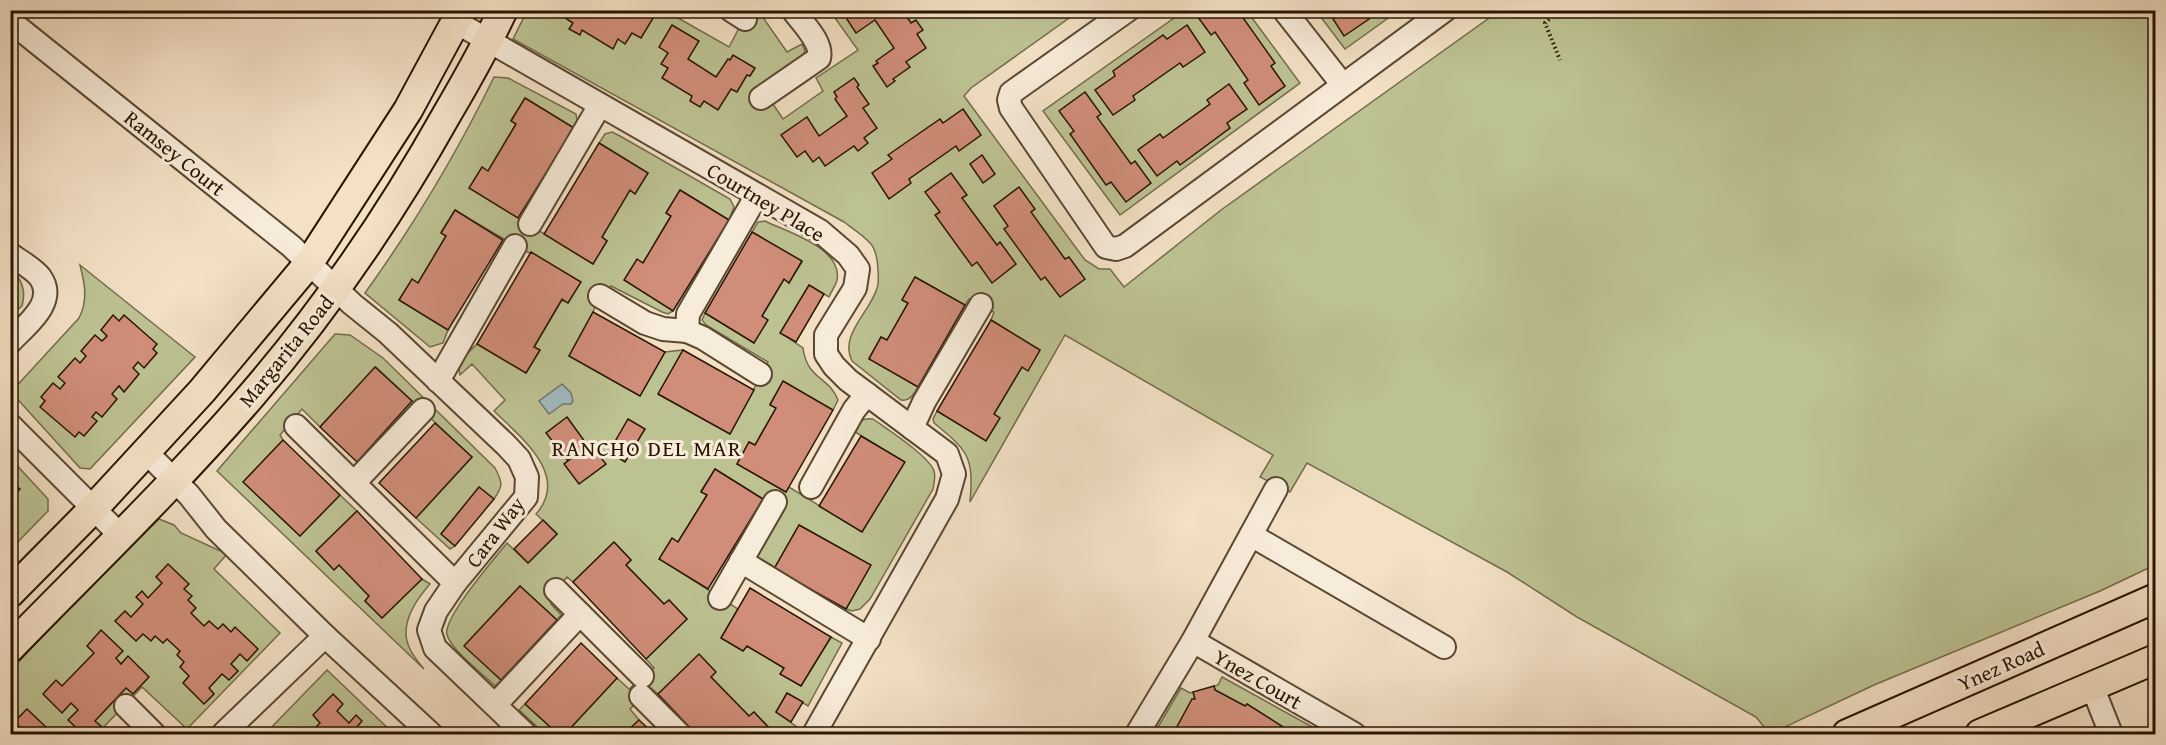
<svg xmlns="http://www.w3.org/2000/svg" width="2166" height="745" font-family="'Gentium Book Plus',serif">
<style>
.green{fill:#bdc293;stroke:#726c4a;stroke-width:1.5}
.water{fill:#a1bac0;stroke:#717873;stroke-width:1.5}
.building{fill:#d08d79;stroke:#281500;stroke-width:1.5}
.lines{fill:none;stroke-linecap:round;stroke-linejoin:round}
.minor-casing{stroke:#5b4831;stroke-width:26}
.major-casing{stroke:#281500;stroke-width:32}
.path{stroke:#281500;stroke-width:4;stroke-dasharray:1.5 3;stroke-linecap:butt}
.minor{stroke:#f7ebd9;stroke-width:22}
.major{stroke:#f3e0c5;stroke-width:28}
.labels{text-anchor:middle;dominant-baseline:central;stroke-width:6;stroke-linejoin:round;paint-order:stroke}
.street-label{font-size:21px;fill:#281500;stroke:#f7ebd9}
.neighbourhood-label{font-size:22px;letter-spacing:1.5px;fill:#281500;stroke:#f7ebd9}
</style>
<rect width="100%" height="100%" fill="#f3e0c5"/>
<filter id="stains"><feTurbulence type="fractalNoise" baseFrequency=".00333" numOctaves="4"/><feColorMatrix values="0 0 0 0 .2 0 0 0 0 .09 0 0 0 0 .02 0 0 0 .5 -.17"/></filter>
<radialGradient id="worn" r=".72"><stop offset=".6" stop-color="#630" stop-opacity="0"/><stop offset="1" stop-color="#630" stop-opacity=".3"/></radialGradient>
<g class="green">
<path d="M664,10L729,47L748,11H775L764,19L787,52L802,44L805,51L803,56L755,89L767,108L773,104L783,119L823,91L816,78L858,50L830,11H1079L971,88L964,96L1085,260L1099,269H1110L1124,287L1221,210L1499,11H2155V565L2100,591L1874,685L1770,734L1756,717L1577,617L1507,572L1307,463L1290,492L1260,477L1273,455L1065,335L970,502C974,456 968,451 934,423L933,419L937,411L986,440L999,418L994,414L1022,367L1028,370L1040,350L991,320L994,312L969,299L965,305L915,277L902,300L908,303L887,340L881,337L869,358L918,387C914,393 910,402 901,400L852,361C838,334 874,309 878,284C879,276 878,268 877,260C876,254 874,247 870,243C863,235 852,228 844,222L513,39L527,11Z"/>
<path d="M1184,11H1247L1300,83L1120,215L1043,111Z"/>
<path d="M1319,11H1398L1345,49L1320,16Z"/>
<path d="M494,77L508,78L576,114L577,120L574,128L525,98L511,120L516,124L488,171L482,167L470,188L593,264L607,241L602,237L630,190L635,194L648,173L599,143L605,134L612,132L620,136L730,199L734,207L729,220L680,190L666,213L671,216L643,263L637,260L673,311L668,314L662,312L611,286L600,296L593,312L569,356L640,396L665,352L683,350L659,395L730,434L768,362L706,325L702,320L705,313L754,343L762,316L784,279L789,282L802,262L752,232L758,222L765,221C787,232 843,248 837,280C836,285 831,292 829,297L809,285L781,333L803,348C807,380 830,377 838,400L833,410L783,382L770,404L776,408L755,445L749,442L737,464L786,492L789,487L862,532L904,462L852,430C859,421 862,418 873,419C887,429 929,456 934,471C936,477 934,483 933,489L870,599L860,609L852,611L846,609L870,565L799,525L774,569L757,557L783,509L775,502L763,499L715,469L701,491L707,495L678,542L660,559L738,609L721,638L743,651L747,646L784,668L781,674L801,686L831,637L842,643L808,706L787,693L776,712L797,727L793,734H769L772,731L754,712L749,716L711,677L699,655L658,694L651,688L630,709L639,720L624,734H565L617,678L629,689L654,668L646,659L687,619L669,600L664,604L626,565L631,560L614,542L573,582L567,577L550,597L551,604L561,615L557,620L520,586L465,645L501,680L495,686C483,674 452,651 447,635C442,619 495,558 507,543L528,563L557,534L536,514C571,475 519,436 494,411L505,400L472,364L460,375C456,361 468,353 477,344L526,373L540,350L534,347L562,300L568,303L580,282C539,257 496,236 455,210L441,232L446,236L418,283L412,280L399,300L448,330L443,343L430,347L365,293C416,222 456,155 494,77Z"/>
<path d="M80,265L195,357L90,469L80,468L11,392L79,318C88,301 85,284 80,265Z"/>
<path d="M18,277C24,287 25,294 22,306L17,310L11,304L10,284Z"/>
<path d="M335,334L350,335L383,358L495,468C503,483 503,486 494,499L479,487L441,534L455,546L450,549L416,518L472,457L376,367L320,427L302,409L280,435L283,440L244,482L300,536L340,495L357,511L316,551L334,570L339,565L369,596L365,601L382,618L422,579L430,584C415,601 398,626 410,649C413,656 419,663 424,669L217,471Z"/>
<path d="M11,459L48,499V511L11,549Z"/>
<path d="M159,519L174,525L181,533L227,554L214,569L280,633L187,729L142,687L99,732L101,734H11L10,671L75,602Z"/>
<path d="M327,670L394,734H265Z"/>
<path d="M1222,677L1325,734H1294L1247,704L1245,706L1215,690L1214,686L1218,685Z"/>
<path d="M1181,688L1190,693L1193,692L1195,699L1192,700L1173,734H1156L1155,732Z"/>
<path d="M525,704L558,734H545L519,710Z"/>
</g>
<path class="water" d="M562,384L571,393L573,401L571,404H563L549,414L539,401Z"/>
<g class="building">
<path d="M561,10H605L617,18L621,10H647L655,15L641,38L632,33L625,44L618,39L613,49L582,30L580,35L569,29L573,23L559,14Z"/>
<path d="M841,10H903L911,23L916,20L923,30L917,34L926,48L906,62L910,67L893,79L895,81L887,87L873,66L878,63L876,61L894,48L875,20L856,33Z"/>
<path d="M1198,10H1231L1234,15L1239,12L1275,63L1271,66L1285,86L1259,105L1244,83L1248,80L1215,32L1211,35L1195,13Z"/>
<path d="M1344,10H1363L1369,19L1344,36L1333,19Z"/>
<path d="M672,25L699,41L688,59L716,77L728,59L730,60L733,55L755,68L750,76L747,75L737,92L731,89L718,110L704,101L700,107L690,101L692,96L662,78L668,68L661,64L668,53L659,47Z"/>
<path d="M1187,25L1205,52L1183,67L1180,63L1133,96L1135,100L1113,115L1095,90L1115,76L1113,71L1163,35L1167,39Z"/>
<path d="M854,78L859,85L857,87L869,104L863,108L877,128L864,138L868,143L858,151L854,146L825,166L819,157L813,162L805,151L797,157L781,135L807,117L819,136L847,116L835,99L837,97L834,92Z"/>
<path d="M1229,84L1247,109L1227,123L1230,128L1180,165L1177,161L1157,176L1138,150L1160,134L1163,138L1210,104L1207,100Z"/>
<path d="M1085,92L1101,114L1097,117L1131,164L1135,161L1151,183L1126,202L1111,182L1106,185L1070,134L1074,131L1059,111Z"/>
<path d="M525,98L574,128L518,218L469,188L482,167L488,171L516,124L511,121Z"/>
<path d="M963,109L981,135L959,151L956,146L909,179L911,183L889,199L872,173L892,159L888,155L940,119L943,123Z"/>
<path d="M599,143L648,173L635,194L630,190L602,237L607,241L593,264L544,234Z"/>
<path d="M982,155L995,174L983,183L970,164Z"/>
<path d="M951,173L967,195L962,198L997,245L1000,242L1016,264L992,283L977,262L972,266L935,215L940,212L925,192Z"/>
<path d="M1019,187L1035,209L1031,212L1065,259L1069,257L1085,279L1060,297L1045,277L1041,280L1004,229L1008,226L994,206Z"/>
<path d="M680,190L729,220L673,311L624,280L637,259L643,263L671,216L666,213Z"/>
<path d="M455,210L503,240L448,330L399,300L412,279L418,283L446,236L441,233Z"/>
<path d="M752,232L802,261L789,283L784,279L762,316L768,320L754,343L705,313Z"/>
<path d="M531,252L581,282L568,303L562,299L534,347L540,350L526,373L477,344Z"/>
<path d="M915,277L965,305L918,387L869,359L881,337L887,340L908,303L902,300Z"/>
<path d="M809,285L824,294L796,342L780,333Z"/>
<path d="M593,312L665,352L640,396L569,356Z"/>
<path d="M113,315L119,321L124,315L157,344L153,349L157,353L144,368L138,362L133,368L139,374L124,392L119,386L112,394L117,399L102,417L96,412L92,417L97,421L84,436L79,432L75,437L40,407L45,401L41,397L53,383L60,389L65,383L58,377L75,358L80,363L86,356L81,351L95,335L102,341L107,336L101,330Z"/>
<path d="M991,320L1040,350L1028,371L1022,367L994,414L1000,418L986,441L937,411Z"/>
<path d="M683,350L754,390L730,434L658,394Z"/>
<path d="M375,367L412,401L357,462L320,427Z"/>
<path d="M783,381L833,410L786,492L737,464L749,442L755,445L776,408L770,405Z"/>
<path d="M567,417L588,446L568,461L546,433Z"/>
<path d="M628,419L645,429L625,462L609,452Z"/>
<path d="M435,423L472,457L416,518L379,483Z"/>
<path d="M861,436L905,462L862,532L819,506Z"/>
<path d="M283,440L340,495L300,536L243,482Z"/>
<path d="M590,444L606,464L579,484L564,464Z"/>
<path d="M715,469L763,499L708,589L659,559L672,538L678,542L707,495L701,492Z"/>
<path d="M10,480L20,489L10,499Z"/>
<path d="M479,487L494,499L455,546L441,534Z"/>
<path d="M357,511L422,579L382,618L365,601L369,596L339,565L334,570L316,551Z"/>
<path d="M543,520L557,534L528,563L514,549Z"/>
<path d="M799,525L871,565L846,609L774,569Z"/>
<path d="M614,542L631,560L626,565L664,604L669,600L687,619L646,659L573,582Z"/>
<path d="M168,564L189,584L184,589L192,596L188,600L196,608L191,613L204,626L209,621L218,629L223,624L231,632L235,627L258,649L247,661L240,654L231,664L238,671L229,680L222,674L209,688L214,694L204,704L183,683L189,676L180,667L184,662L177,655L180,651L167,639L163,643L155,636L151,641L143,634L136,641L115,621L125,611L131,617L143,604L136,597L142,591L148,598L162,583L156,577Z"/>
<path d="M520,586L557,620L501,680L464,646Z"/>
<path d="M750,588L831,637L801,686L780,674L784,668L747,646L743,651L721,638Z"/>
<path d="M101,630L123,651L116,658L121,664L128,656L149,677L133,694L126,688L95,721L101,726L93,734H83L68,720L78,710L71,703L62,713L43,694L56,680L62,686L94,653L87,646Z"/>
<path d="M581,643L617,678L565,734H558L525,704Z"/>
<path d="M699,654L716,672L711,677L749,716L754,712L772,731L769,734H696L658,694Z"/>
<path d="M1214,686L1215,690L1245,706L1247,704L1294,734H1299H1228L1222,731L1209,734H1173L1192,699H1195L1193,692Z"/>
<path d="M787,693L803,702L791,722L776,712Z"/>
<path d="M333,694L343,704L337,711L349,723L356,715L362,721L356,728L363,734H317L313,730L320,723L313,715Z"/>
<path d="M27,709L48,729L43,734H15L21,728L14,722Z"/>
<path d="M639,720L654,734H624Z"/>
</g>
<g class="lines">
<g class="minor-casing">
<g id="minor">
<path d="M731,10L745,19"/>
<path d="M1128,10L1011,93L1009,100L1011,108L1106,247L1116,249L1125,246L1445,10"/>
<path d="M1284,10L1342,84"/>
<path d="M10,21L291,246L352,304L388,333L506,445L519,459L527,477L526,497L455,583L436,611L429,630L435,648L525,734"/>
<path d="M456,22L820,231L848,255L858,269L855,288L826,335V354L834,366L848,380L947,454L954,474L947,499L814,734"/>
<path d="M761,98L819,58C823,42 802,23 793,10"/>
<path d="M530,224L600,105"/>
<path d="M10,254C19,261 33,268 40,277C58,302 26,325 10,342"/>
<path d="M600,296L645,323L663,329L687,331L703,338L760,374"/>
<path d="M687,331L688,314L757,195"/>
<path d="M438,381L515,246"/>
<path d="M10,425L120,535"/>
<path d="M296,426L455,583"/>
<path d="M912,428L924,402L981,305"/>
<path d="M146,452L189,495L216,529L325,636L431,734"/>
<path d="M354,483L423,410"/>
<path d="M811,487L854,410L867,394"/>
<path d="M1251,535L1444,647"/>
<path d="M741,561L869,639"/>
<path d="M556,590L642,676"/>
<path d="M720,598L775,502"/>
<path d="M1193,641L1354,734"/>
<path d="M2092,686L2111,734"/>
<path d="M641,696L679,734"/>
<path d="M495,705L580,614"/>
<path d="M126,706L154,734"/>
<path d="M223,734L325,636"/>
<path d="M1137,734L1193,641L1276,489"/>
</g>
</g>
<g class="major-casing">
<g id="major">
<path d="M10,593L94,508L202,391L309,263L408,110L462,10"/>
<path d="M10,648C91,565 175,484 251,396C326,309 391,214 447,114C467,80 486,46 503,10"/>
<path d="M1847,734L2156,598"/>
<path d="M1980,734L2156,659"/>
</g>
</g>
<path class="path" d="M1559,10L1545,23L1560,60"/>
<use href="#minor" class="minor"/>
<use href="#major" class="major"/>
</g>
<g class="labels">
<g class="street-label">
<text transform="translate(175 153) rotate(39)">Ramsey Court</text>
<text transform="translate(766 202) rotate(31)">Courtney Place</text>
<text transform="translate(286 351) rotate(-51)">Margarita Road</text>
<text transform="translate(495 532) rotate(-53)">Cara Way</text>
<text transform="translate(2001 666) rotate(-24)">Ynez Road</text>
<text transform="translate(1258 679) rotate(30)">Ynez Court</text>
</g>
<g class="neighbourhood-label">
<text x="647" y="448">RANCHO DEL MAR</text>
</g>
</g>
<rect width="2166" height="745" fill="none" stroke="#f3e0c5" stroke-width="36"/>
<rect x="12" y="12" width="2142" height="721" fill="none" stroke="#281500" stroke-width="3"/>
<rect x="18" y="18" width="2130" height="709" fill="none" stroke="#281500" stroke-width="1.5"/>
<rect width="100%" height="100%" filter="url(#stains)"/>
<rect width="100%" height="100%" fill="url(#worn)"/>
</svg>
